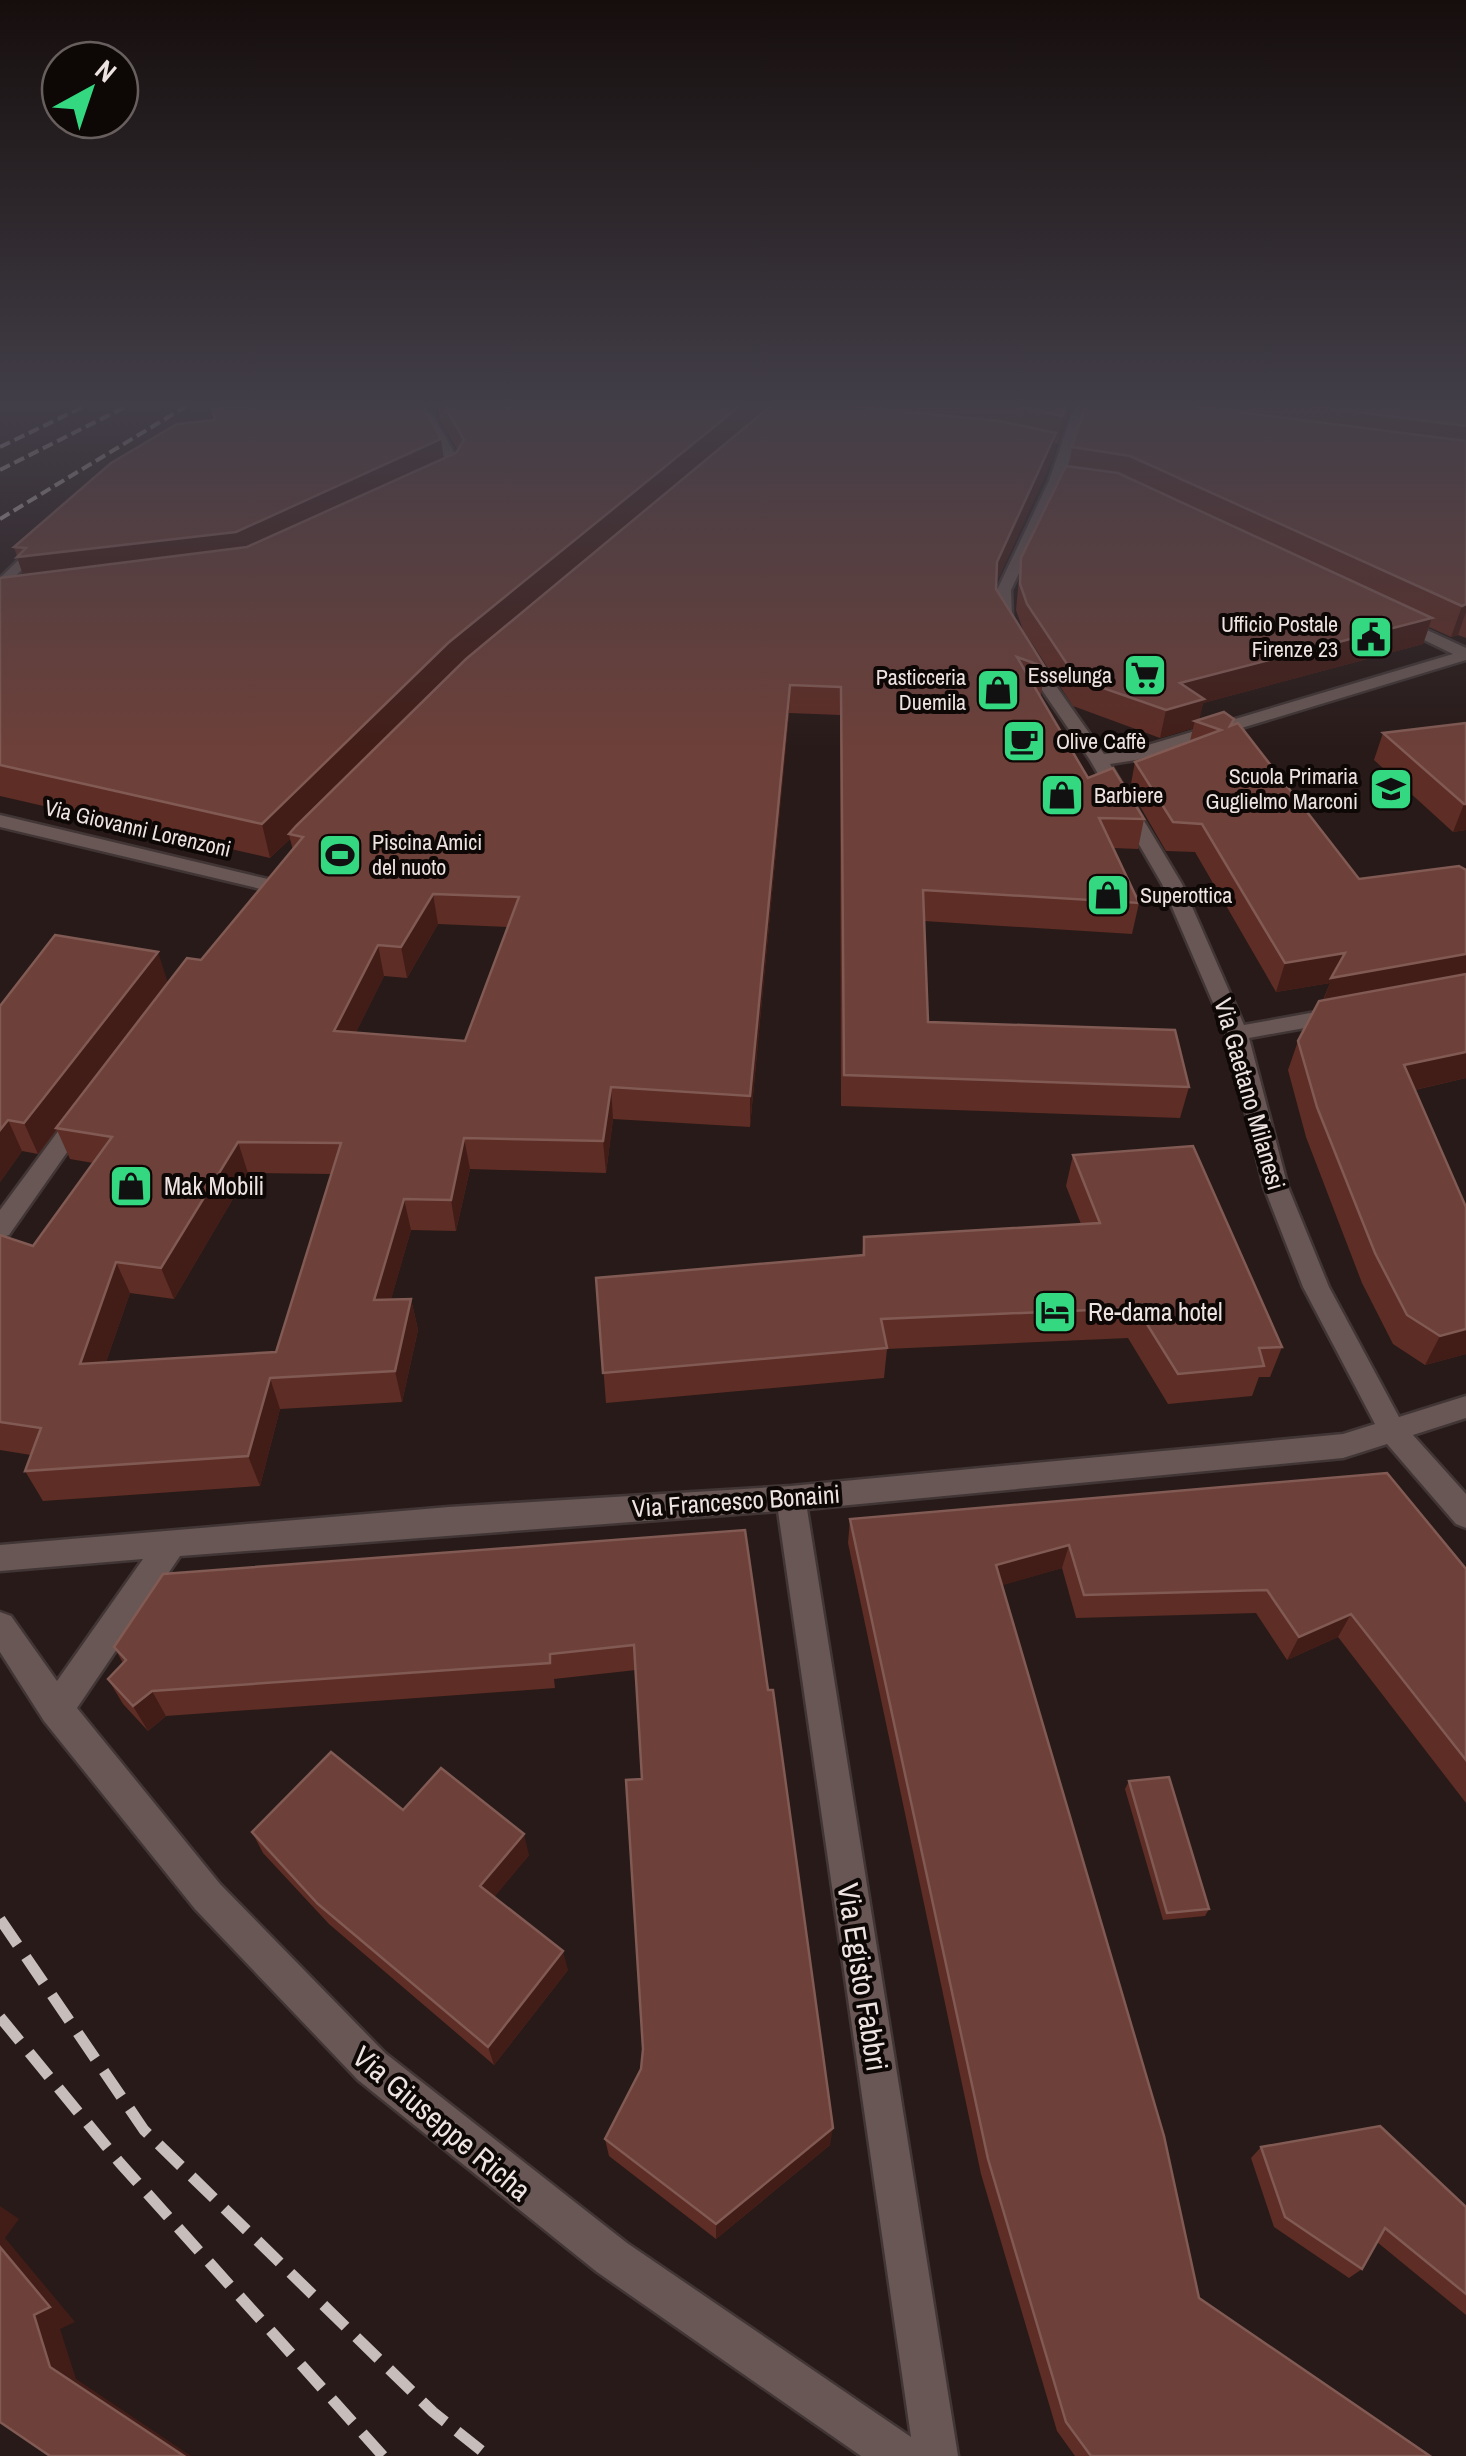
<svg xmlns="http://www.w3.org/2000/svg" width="1466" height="2456" font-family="'Archivo Narrow',sans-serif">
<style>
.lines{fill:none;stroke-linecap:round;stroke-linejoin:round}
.minor-casing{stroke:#413635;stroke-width:5}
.minor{fill:#685754;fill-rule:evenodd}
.rail-far1{stroke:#c7bdbb;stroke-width:4;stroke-dasharray:11 5;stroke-linecap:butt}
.rail{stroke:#c7bdbb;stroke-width:11;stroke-dasharray:31 15;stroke-linecap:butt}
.wall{fill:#5e2d25;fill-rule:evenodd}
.shaded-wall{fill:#421d17}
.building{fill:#6d4039;stroke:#815a54;stroke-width:2.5;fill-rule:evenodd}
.labels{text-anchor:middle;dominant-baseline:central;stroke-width:8;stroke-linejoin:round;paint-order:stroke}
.far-poi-label{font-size:22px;fill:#ede3e1;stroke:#0d0706;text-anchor:end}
.far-street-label{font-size:22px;fill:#ede3e1;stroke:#0d0706}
.street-label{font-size:25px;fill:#ede3e1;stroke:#0d0706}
.poi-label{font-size:25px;fill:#ede3e1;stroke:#0d0706;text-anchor:start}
.near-street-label{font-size:30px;fill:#ede3e1;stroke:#0d0706}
</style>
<rect width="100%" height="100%" fill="#281a18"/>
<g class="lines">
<g class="minor-casing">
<g id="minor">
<path d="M1075,405H1087L1063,481L1011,590L1012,616L1025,642L1104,754L1128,751L1453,654L1391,624V618H1401L1466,648V660L1136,760L1110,764L1182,884L1244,1025L1338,1008L1349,1015L1338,1022L1249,1038L1288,1187L1329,1287L1399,1417L1466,1396V1418L1413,1435L1466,1494V1528L1456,1524L1387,1444L1343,1458L807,1509L958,2456H861L597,2272L358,2080L195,1909L44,1721L0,1652V1612L11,1616L57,1681L143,1559L0,1571V1545L449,1507L791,1486L1343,1434L1375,1424L1303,1287L1264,1187L1226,1033L1162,884L1090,760L1009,642L996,616L997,590L1049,481ZM778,1511L911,2437L627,2243L385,2053L220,1884L77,1708L180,1556Z"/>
<path d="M427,411L433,415L464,470L448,483L436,480L450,469L421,415Z"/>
<path d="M37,542L49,545L0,590V578Z"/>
<path d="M0,815L272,880L275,884L265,890L0,827Z"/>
<path d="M81,1108L93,1116L89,1121L9,1235L0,1238V1210L73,1111Z"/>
</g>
</g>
<use href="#minor" class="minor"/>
<g class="rail-far1">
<path d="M0,447L87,405"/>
<path d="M0,470L129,405"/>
<path d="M0,519L188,405"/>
</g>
<g class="rail">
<path d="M0,1919L144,2130L433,2412L488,2456"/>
<path d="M0,2017L120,2163L383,2456"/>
</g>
</g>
<g class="wall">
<path d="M266,405H1066L1067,417L1058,444L1055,443L1053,458L996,583V589L1045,667L1041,695L1039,694L1088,778L1144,819L1138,849L1113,848L1139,903L1132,934L924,921L928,1022L1189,1087L1180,1118L841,1106L840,715L789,713L750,1127L613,1119L606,1173L470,1169L456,1231L411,1230L391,1299H411L418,1330L402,1402L280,1409L260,1486L43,1501L25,1471L31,1455L0,1450V1235L33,1246L93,1163L70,1159L57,1130L38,1154L22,1151L0,1182V1006L168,983L201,960L293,850L290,839L270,858L0,796V578L23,575L14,547L214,420L212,409ZM438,405L440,420L458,451L444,459L423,406ZM438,924L508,927L465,1041L356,1032L384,976L407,978ZM248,1173L331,1174L276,1352L106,1362L130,1293L174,1299Z"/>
<path d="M1086,405H1466V638L1458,635L1451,637L1429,627L1423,644L1203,703L1199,720L1232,725L1359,879L1466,870V1078L1415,1090L1466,1207V1354L1425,1365L1393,1344L1362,1283L1306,1137L1288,1070L1298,1041L1323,1000L1330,983L1276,992L1195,852L1166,851L1130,789L1135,762L1190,741L1193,728L1160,738L1073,706L1023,630L1016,610L1021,558L1069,467L1072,447Z"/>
<path d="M1466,723V830L1453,832L1374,760L1383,733Z"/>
<path d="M1073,1155L1282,1347L1270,1377H1259L1252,1396L1168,1404L1128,1338L887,1349L884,1378L606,1403L596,1278L862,1255L864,1237L1081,1224L1066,1186Z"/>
<path d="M850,1519L1466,1569V1803L1338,1637L1287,1660L1256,1613L1076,1618L1062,1568L1002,1585L1199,2298L1430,2456H1075L1057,2431L981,2174L848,1543Z"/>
<path d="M745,1530L830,2145L716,2239L609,2156L605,2139L641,2069L643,2049L642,1779L636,1670L554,1679L555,1688L166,1716L148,1731L123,1704L108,1679L123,1663L114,1647Z"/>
<path d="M1129,1781L1209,1909L1205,1916L1163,1920L1125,1789Z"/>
<path d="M403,1810L529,1855L494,1897L568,1970L494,2065L329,1924L263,1853L252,1832Z"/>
<path d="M1261,2147L1466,2207V2315L1377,2242L1362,2269L1349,2278L1274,2227L1251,2158Z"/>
</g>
<g class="shaded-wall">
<path d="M741,405H773L289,834L290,839L270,858L262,824L448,643Z"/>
<path d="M1066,405H1069L1067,417L1058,444L1062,416Z"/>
<path d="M1056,433L1053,458L994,588L997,562Z"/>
<path d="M441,439L445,468L243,563L28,589L17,557Z"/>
<path d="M1466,604V612L1458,635L1451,637L1462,606Z"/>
<path d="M1432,618L1423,644L1203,703L1199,722L1195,721L1193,728L1160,738L1166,710L1180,683Z"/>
<path d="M790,685L789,713L750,1127V1096Z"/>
<path d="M1464,804H1466V830L1453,832Z"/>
<path d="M433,894L438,924L407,978L401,947Z"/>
<path d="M378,945L384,976L341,1062L334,1031Z"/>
<path d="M158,952L168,983L38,1154L24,1123Z"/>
<path d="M1345,953L1466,954V980L1321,1007L1330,983L1276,992L1285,963Z"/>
<path d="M1466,1052V1078L1392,1095L1404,1065Z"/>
<path d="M611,1087L613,1119L606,1173L603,1141Z"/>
<path d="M8,1120L22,1151L0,1182V1130Z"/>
<path d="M464,1138L470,1169L456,1231L451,1200Z"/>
<path d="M238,1142L248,1173L174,1299L161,1268Z"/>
<path d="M404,1199L411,1230L382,1331L374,1300Z"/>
<path d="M116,1262L130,1293L95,1394L80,1364Z"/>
<path d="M411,1299L418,1330L402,1402L395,1371Z"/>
<path d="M1466,1329V1354L1425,1365L1440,1336Z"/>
<path d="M270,1378L280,1409L260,1486L248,1456Z"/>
<path d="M1069,1545L1062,1568L990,1589L996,1565Z"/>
<path d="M1351,1614L1338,1637L1287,1660L1299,1637Z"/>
<path d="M152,1691L166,1716L148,1731L133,1706Z"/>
<path d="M524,1834L529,1855L487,1906L480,1886Z"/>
<path d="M563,1951L568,1970L494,2065L488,2047Z"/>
<path d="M833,2128L830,2145L716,2239V2224Z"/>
<path d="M0,2206L19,2219L5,2238L75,2322L60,2329L76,2379L191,2456H184L50,2367L34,2315L0,2247Z"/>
</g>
<g class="building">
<path d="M266,405H422L441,439L236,532L17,557L26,548L14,547L111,463L177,424L215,420L212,409Z"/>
<path d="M444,405H741L448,643L262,824L0,765V578L247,547L456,453L464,440Z"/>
<path d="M772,405H840L999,421L1056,433L997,562L996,589L1045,667L1017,657L1088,778L1113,768L1144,819L1099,818L1139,903L923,890L928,1022L1175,1030L1189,1087L844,1075L841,687L790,685L750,1096L611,1087L603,1141L464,1138L451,1200L404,1199L374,1300L411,1299L395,1371L270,1378L248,1456L25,1471L41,1428L0,1422V1235L33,1246L112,1137L56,1128L187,958L201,960L303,837L289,834L296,826L466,659ZM433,894L519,897L465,1041L334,1031L378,945L401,947ZM238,1142L341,1143L276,1352L80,1364L116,1262L161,1268Z"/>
<path d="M1014,405H1066L1062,416Z"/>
<path d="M1086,405H1185L1466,441V604L1462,606L1130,456L1072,447Z"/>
<path d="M1303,405H1466V426Z"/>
<path d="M1066,466L1118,473L1432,618L1180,683L1204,699L1166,710L1077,679L1027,604L1020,584L1021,558Z"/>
<path d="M1224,712L1234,719L1230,726L1238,723L1359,879L1459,866L1466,870V954L1331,978L1345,953L1285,963L1202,824L1173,822L1135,762L1221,730L1195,721Z"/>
<path d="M1466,723V804H1464L1383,733Z"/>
<path d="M55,935L158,952L24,1123L8,1120L0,1130V1006Z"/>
<path d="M1466,974V1052L1404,1065L1466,1207V1329L1440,1336L1407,1315L1375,1253L1317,1107L1298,1041L1319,1001Z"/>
<path d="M1193,1146L1282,1347L1259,1348L1264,1366L1178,1374L1137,1308L881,1319L887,1348L603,1373L596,1278L864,1255V1237L1100,1223L1073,1155Z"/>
<path d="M1387,1473L1466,1569V1760L1351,1614L1299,1637L1267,1590L1084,1595L1069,1545L996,1565L1164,2136L1199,2298L1430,2456H1091L1066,2422L988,2159L850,1519Z"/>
<path d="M745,1530L768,1690H773L833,2128L716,2224L605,2139L641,2069L643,2049L626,1780L642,1779L634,1645L550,1654V1663L152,1691L133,1706L108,1679L126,1660L114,1647L163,1574Z"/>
<path d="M331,1752L403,1810L441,1768L524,1834L480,1886L563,1951L488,2047L318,1904L252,1832Z"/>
<path d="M1169,1777L1209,1909L1167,1913L1129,1781Z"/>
<path d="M1380,2126L1466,2207V2294L1385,2228L1362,2269L1285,2217L1261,2147Z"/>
<path d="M0,2247L50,2307L34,2315L50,2367L184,2456H50L0,2422Z"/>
</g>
<linearGradient id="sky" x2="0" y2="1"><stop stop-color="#160e0d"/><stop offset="0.54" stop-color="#423e48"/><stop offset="1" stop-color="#423e48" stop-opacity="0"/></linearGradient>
<rect width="1466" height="749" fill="url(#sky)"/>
<defs>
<g id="civic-square" transform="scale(2.25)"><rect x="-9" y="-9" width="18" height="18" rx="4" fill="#34d881" stroke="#0d0706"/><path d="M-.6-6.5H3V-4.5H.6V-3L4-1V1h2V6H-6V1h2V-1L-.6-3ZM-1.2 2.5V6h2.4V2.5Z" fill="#111"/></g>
<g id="supermarket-square" transform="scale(2.25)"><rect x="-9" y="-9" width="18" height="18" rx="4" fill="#34d881" stroke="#0d0706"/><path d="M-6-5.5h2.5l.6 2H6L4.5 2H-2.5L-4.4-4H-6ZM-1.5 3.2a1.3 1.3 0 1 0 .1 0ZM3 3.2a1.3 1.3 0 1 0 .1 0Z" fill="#111"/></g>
<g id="shop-square" transform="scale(2.25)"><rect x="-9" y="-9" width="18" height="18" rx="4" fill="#34d881" stroke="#0d0706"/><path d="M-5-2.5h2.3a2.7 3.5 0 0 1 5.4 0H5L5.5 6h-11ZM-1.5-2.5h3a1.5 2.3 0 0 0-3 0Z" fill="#111"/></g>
<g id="cafe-square" transform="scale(2.25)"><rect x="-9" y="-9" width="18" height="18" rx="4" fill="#34d881" stroke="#0d0706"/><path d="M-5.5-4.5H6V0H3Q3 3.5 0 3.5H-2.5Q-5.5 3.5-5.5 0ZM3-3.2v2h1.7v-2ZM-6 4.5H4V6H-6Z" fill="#111"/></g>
<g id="school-square" transform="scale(2.25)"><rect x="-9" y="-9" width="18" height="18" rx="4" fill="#34d881" stroke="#0d0706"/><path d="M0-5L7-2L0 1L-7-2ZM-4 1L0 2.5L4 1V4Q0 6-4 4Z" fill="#111"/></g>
<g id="stadium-square" transform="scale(2.25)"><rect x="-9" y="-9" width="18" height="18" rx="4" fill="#34d881" stroke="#0d0706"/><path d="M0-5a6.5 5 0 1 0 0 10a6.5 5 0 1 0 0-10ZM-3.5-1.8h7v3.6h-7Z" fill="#111"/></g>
<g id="hotel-square" transform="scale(2.25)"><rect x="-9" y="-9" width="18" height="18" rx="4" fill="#34d881" stroke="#0d0706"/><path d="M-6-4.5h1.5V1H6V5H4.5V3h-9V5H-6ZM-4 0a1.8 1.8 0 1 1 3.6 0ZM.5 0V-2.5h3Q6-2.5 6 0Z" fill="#111"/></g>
</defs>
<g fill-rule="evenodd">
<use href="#civic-square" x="1371" y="637"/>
<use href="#supermarket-square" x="1145" y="675"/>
<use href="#shop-square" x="998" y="690"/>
<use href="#cafe-square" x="1024" y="741"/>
<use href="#school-square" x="1391" y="789"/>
<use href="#shop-square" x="1062" y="795"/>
<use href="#stadium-square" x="340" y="855"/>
<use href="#shop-square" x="1108" y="895"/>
<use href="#shop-square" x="131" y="1186"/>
<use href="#hotel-square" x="1055" y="1312"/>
</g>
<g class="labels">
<g class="far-poi-label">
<text x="1338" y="624">Ufficio Postale<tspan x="1338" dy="25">Firenze 23</tspan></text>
<text x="1112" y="675">Esselunga</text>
<text x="966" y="677">Pasticceria<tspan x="966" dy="25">Duemila</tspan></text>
<text x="1056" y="741" text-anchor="start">Olive Caffè</text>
<text x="1358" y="776">Scuola Primaria<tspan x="1358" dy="25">Guglielmo Marconi</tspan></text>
<text x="1094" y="795" text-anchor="start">Barbiere</text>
<text x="372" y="842" text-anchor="start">Piscina Amici<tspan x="372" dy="25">del nuoto</tspan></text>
<text x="1140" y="895" text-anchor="start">Superottica</text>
</g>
<g class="far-street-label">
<text transform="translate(138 828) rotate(13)">Via Giovanni Lorenzoni</text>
</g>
<g class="street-label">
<text transform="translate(1250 1094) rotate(74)">Via Gaetano Milanesi</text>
<text transform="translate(736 1501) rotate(-4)">Via Francesco Bonaini</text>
</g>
<g class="poi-label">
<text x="164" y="1186">Mak Mobili</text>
<text x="1088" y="1312">Re-dama hotel</text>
</g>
<g class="near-street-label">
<text transform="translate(863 1977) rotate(81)">Via Egisto Fabbri</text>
<text transform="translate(442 2123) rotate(40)">Via Giuseppe Richa</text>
</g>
</g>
<g transform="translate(90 90) rotate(40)"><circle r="48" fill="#0d0706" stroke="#675f5e" stroke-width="2.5"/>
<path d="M0-8L18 38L0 25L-18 38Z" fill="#34d881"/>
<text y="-15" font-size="28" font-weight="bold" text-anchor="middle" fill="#ede3e1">N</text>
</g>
</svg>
